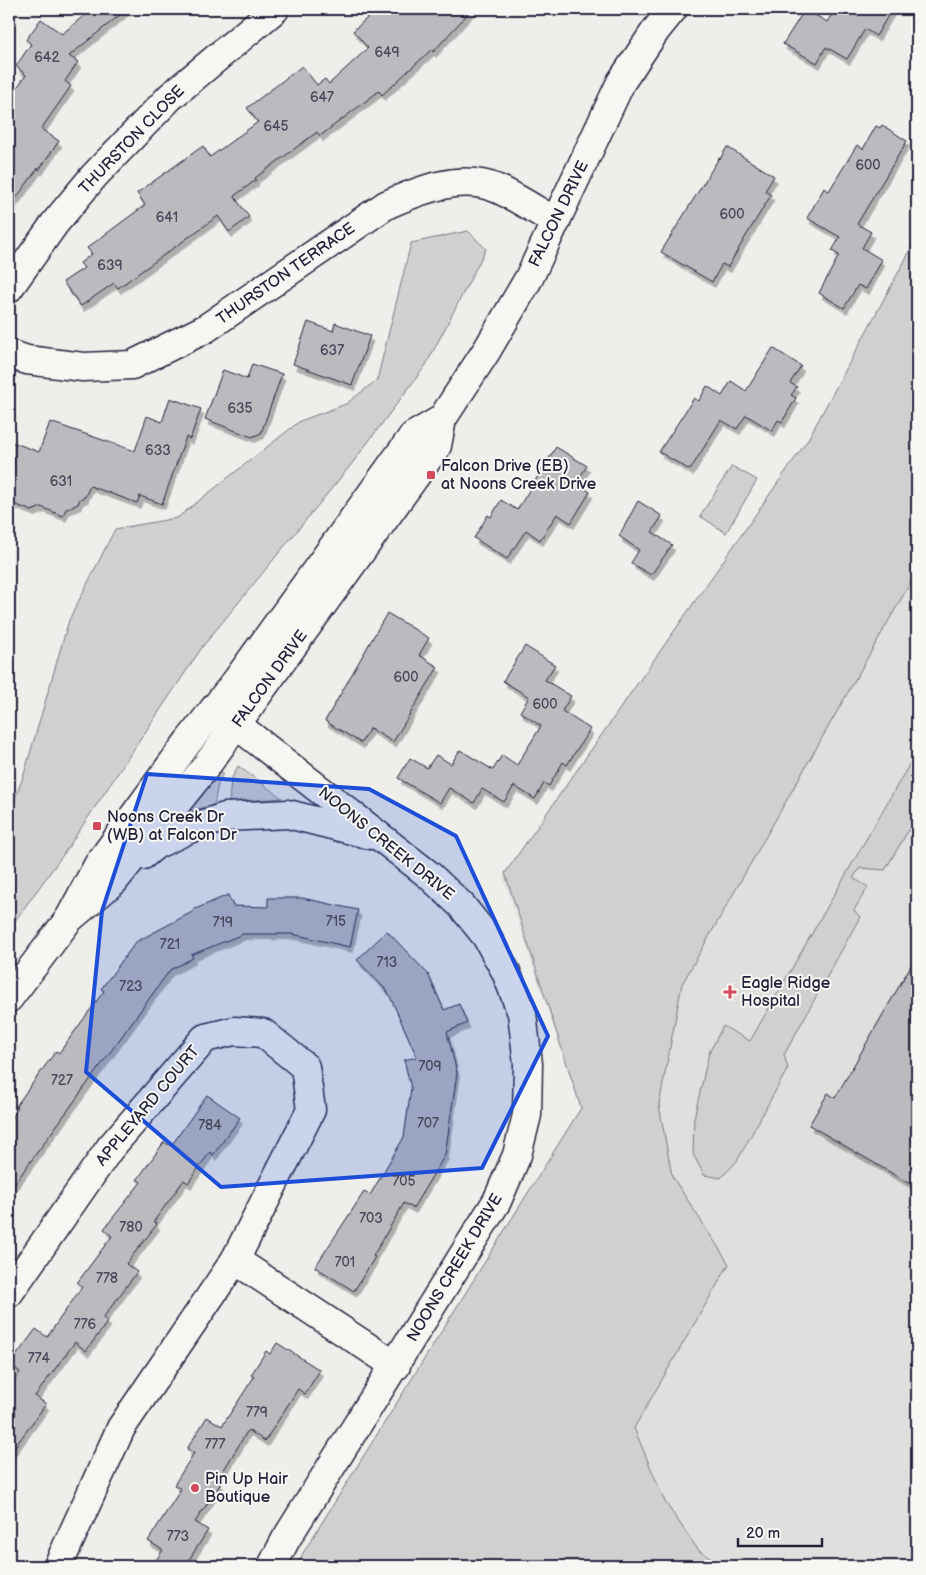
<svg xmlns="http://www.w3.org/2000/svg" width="926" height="1575" font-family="'Balsamiq Sans',sans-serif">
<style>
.built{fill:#dfdfde}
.green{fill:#d0d0d1;stroke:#797986}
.building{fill:#bbbbbf;stroke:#22223b;filter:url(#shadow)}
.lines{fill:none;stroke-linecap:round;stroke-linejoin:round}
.minor-casing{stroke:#22223b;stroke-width:31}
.minor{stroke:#f6f6f2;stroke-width:28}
.marked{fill:#1d4ed8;fill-opacity:0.2;stroke:#1d4ed8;stroke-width:4;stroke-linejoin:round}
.poi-dot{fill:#d1495b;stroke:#f6f6f2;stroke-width:2}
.labels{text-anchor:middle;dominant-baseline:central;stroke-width:4;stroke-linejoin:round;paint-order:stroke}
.number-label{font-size:14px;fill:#48485c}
.street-label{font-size:16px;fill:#22223b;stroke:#f6f6f2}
.poi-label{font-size:16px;fill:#22223b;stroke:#f6f6f2;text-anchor:start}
</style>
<defs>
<filter id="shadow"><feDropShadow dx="3" dy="5.5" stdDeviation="0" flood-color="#0004"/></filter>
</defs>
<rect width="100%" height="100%" fill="#eeeeeb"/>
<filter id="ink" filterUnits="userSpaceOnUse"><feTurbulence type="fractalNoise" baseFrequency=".02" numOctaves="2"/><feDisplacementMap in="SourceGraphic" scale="10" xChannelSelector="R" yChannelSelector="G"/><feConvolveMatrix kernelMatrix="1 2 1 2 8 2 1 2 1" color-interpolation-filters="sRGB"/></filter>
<g filter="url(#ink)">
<path class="built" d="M917,284V1566H297L303,1553L423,1363L581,1108L503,877Z"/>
<g class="green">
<path d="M468,231L486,249L426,365L350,466L203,646L65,852L9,929V815L24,774L69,620L115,529L177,518L300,421L346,404L377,380L411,243Z"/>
<path d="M917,238V571L682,984L659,1105L672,1176L729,1264L634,1428L665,1502L699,1551L726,1566H297L303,1553L581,1108L505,873L807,441Z"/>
<path d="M732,466L757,480L726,533L700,516Z"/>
<path d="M917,751V816L885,870L860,868L853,878L868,887L854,910L860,917L784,1055L788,1068L737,1161L721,1178L704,1175L693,1154L694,1118L709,1053L723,1026L750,1041Z"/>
<path d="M238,766L282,798L229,802L231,780Z"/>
<path d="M217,768L223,773L218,784L214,805L185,812Z"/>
</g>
<g class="building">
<path d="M92,9H127L69,56L78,62L65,81L71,86L41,129L59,141L39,170L38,168L9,208V99L26,75L16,66L31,44L26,40L41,19L62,34Z"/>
<path d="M377,9H472L433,52L431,50L382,95L379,91L320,136L317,132L255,178L256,180L234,196L249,217L229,232L218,216L118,288L114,283L81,306L63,282L84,268L80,263L92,254L87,248L145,205L137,193L203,146L210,157L258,122L247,108L302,66L317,85L325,79L329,84L368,48L353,31Z"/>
<path d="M805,9L827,22L834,11L831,9H892L876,36L865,29L847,59L826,47L817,63L783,44Z"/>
<path d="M882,125L907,141L857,224L871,232L862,248L882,260L866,289L858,285L844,308L819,293L839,255L832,251L840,237L807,218L824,188L829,191L857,145L863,149L876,126L880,128Z"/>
<path d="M727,147L774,176L765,191L771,195L743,241L728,267L722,264L712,282L661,252L719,158L720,159Z"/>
<path d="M308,322L333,331L335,323L370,336L352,385L293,364Z"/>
<path d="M773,348L801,366L790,383L797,387L791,395L796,398L782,422L778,420L772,431L746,415L737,429L721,420L690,470L659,452L694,398L699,401L707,386L722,396L731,381L746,391Z"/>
<path d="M252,364L282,374L261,433L252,437L205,419L223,370L247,379Z"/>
<path d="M170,398L201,409L190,439L186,437L162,504L140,496L137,503L90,486L85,497L80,499L78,504L66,509L63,516L41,507L32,511L9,502V441L39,452L50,422L135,451L147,416L162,422Z"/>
<path d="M556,447L587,466L576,483L590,492L571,523L557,514L540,540L526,530L507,559L474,538L488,515L491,517L501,500L517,510Z"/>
<path d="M638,501L662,516L652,532L672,545L651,575L631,563L639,550L619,536Z"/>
<path d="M387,613L429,638L419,655L438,667L393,742L370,728L361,743L325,721Z"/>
<path d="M525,646L555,665L545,680L571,696L562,711L590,729L567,765L563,762L549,786L544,783L535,799L514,786L504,802L482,789L474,803L449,788L440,803L398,778L410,758L427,768L436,755L451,764L460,750L493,770L502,755L517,765L541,726L520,712L529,697L503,681Z"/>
<path d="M228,895L233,906L268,907V898H302L358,910L350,947L292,934H243L191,955L193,958L170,970L9,1191V1121L18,1108L16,1106L56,1051L59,1053L104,991L101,989L136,942L194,911L193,910Z"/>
<path d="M387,931L428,974L444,1010L459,1004L467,1023L447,1032L457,1073L445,1155L413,1208L404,1203L373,1256L375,1257L354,1291L315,1267L364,1192L370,1195L404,1137L411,1088L404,1060L417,1057L388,992L357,960Z"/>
<path d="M917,955V1188L809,1125L828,1093L835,1098Z"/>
<path d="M207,1095L240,1118L213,1155L210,1152L188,1183L184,1180L154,1221L157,1224L126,1264L137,1272L103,1318L108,1321L86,1351L75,1342L35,1396L46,1404L9,1455V1387L20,1372L10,1364L36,1329L47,1337L82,1287L77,1283L112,1236L104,1229L141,1182L137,1180L164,1142L171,1146Z"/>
<path d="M277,1343L320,1370L305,1394L298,1389L265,1441L248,1430L217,1481L221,1483L195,1522L208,1530L185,1566H152L163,1550L148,1541L181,1489L174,1485L194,1453L187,1449L207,1417L222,1426L254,1377L251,1375L266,1351L270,1354Z"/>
</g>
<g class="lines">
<g class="minor-casing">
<g id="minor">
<path d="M9,288L55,223L94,176L170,97L275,9"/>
<path d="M9,354L27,360L83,367L132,365L205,329L386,205C420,190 461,173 498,189C518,198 537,211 556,222"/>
<path d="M215,708L429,875L461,905L486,936L506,972L522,1013L528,1064L527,1115L517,1155L497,1201L286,1539L272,1566"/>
<path d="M143,855L155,845L189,829L225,817L288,814L371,835"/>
<path d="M69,919L114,881L204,769L437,446L442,419L487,350L529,278L621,82L656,30L673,9"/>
<path d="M9,998L69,919L98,865L188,742L237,680L413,436L442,419"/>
<path d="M235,1260L396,1366"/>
<path d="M9,1293L110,1148L205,1038L234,1031L263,1033L305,1067L311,1110L235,1260L121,1428L58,1566"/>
</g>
</g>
<use href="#minor" class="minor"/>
</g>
</g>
<path class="marked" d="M147,774L369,789L456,836L548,1036L482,1168L221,1187L86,1072L102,911Z"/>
<g class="poi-dot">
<rect x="426" y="470" width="10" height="10" rx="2.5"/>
<rect x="92" y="821" width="10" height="10" rx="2.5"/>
<path d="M727.5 984.5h5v5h5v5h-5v5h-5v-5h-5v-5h5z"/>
<circle cx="195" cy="1488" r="5"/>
</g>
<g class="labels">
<g class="number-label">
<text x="387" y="52">649</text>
<text x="47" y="57">642</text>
<text x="322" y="97">647</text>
<text x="276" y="126">645</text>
<text x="868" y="165">600</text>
<text x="732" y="214">600</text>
<text x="167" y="217">641</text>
<text x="110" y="265">639</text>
<text x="332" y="350">637</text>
<text x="240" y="408">635</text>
<text x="158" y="450">633</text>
<text x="61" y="481">631</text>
<text x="406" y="677">600</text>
<text x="545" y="704">600</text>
<text x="336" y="921">715</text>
<text x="223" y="922">719</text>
<text x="170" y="944">721</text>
<text x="387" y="962">713</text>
<text x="131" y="986">723</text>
<text x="430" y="1066">709</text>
<text x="62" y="1080">727</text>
<text x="428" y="1123">707</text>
<text x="210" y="1125">784</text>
<text x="404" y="1181">705</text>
<text x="371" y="1218">703</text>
<text x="131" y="1227">780</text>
<text x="345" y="1262">701</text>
<text x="107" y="1278">778</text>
<text x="85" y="1324">776</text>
<text x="39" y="1358">774</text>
<text x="257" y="1412">779</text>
<text x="215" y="1444">777</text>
<text x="178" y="1536">773</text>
</g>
<g class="street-label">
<text transform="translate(132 140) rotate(-46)">THURSTON CLOSE</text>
<text transform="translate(559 214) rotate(-64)">FALCON DRIVE</text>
<text transform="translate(286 274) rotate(-35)">THURSTON TERRACE</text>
<text transform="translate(270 679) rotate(-54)">FALCON DRIVE</text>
<text transform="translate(386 844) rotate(39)">NOONS CREEK DRIVE</text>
<text transform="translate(148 1106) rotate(-50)">APPLEYARD COURT</text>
<text transform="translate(455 1268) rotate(-59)">NOONS CREEK DRIVE</text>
</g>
<g class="poi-label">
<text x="441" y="466">Falcon Drive (EB)<tspan x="441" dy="18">at Noons Creek Drive</tspan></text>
<text x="107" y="817">Noons Creek Dr<tspan x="107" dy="18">(WB) at Falcon Dr</tspan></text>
<text x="741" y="983">Eagle Ridge<tspan x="741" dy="18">Hospital</tspan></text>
<text x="205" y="1479">Pin Up Hair<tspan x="205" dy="18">Boutique</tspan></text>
</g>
</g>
<rect width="926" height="1575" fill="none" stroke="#f6f6f2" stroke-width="30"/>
<rect x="15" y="15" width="896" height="1545" fill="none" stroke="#22223b" stroke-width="2" filter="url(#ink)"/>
<path d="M738 1538v8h84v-8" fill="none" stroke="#22223b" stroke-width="2.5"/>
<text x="746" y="1538" font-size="15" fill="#22223b" stroke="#f6f6f2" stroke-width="4" paint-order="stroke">20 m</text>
</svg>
